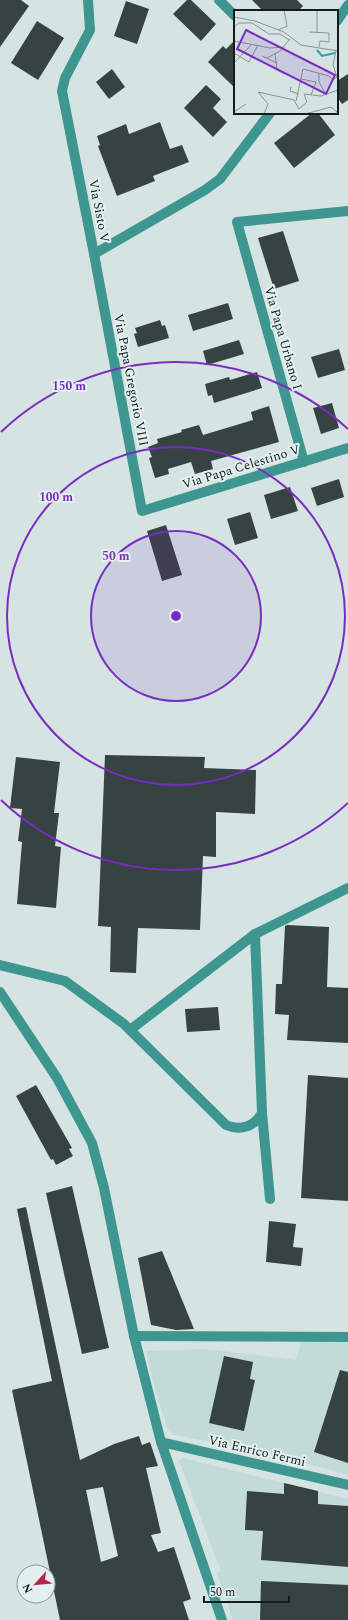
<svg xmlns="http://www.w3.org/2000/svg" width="348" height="1620" font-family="Spectral,serif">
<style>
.built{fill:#c2dad8}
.building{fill:#374342;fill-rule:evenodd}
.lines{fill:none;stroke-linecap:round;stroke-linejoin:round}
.minor{stroke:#3e9691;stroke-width:10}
.ring{fill:none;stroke:#7b2cbf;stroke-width:2}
.labels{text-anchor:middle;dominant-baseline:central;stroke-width:4;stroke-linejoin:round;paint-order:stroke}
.street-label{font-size:13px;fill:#151a1a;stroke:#e2f1f0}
.inset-river{fill:none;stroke:#2da39d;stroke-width:2}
.inset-road{fill:none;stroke:#889392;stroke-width:1}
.view{fill:#7b2cbf;fill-opacity:0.15;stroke:#7b2cbf;stroke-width:2}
.inset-edge{fill:none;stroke:#151a1a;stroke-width:2}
.centre{fill:#7b2cbf;stroke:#e2f1f0;stroke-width:2}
.ring-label{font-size:12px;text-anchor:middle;font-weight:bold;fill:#7b2cbf;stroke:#e2f1f0;stroke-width:4;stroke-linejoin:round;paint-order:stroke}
</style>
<rect width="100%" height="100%" fill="#d5e4e2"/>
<g class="built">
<path d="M301,1342H345L348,1343V1475L269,1453L174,1435L168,1430L156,1393L146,1351L206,1349L296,1360Z"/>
<path d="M183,1458L348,1499V1620H233L217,1573L221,1571L179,1461Z"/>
</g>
<g class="building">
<path d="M0,0H21L29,6L0,47Z"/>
<path d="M187,0H191L216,24L201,41L173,14Z"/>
<path d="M252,0H297L303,6L298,11H263Z"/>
<path d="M126,1L149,9L137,44L114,36Z"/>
<path d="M37,21L64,38L38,80L11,63Z"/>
<path d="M235,40V88L208,62L223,46L226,49Z"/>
<path d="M112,69L125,87L109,99L96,82Z"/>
<path d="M348,74V100L342,104L337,97V81Z"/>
<path d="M206,85L221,99L213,108L227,122L213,137L184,108Z"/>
<path d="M312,113H318L335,135L294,168L274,143Z"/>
<path d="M160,122L170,149L182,145L189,162L153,176L155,181L117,196L98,146L100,145L97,136L126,124L129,134Z"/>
<path d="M283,231L299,281L274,289L258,238Z"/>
<path d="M228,303L233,319L193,331L188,315Z"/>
<path d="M160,320L162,326L165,325L169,338L138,347L134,334L137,333L135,328Z"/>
<path d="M239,340L244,354L207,365L203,351Z"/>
<path d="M339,349L345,370L318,378L311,357Z"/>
<path d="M257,372L262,388L214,403L212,395L208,396L205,384L229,377L230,380Z"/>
<path d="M332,403L339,428L321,434L313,408Z"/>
<path d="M269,406L279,442L211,461L213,469L195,474L191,462L168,469L169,474L155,478L149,458L152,457L148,447L158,443L157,439L182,432L181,430L199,425L203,435L253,420L251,412Z"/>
<path d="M339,479L344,497L317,506L311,488Z"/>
<path d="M290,487L298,511L271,519L264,495Z"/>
<path d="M250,512L258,538L235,545L227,519Z"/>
<path d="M166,525L182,575L162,581L147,531Z"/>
<path d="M105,755L205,757L204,768L256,770L255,814L216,812V857L203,856L200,930L138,928L136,973L110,972L111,927L98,926Z"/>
<path d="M16,757L60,762L54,813H59L55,846L61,847L56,908L17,904L22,842L18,841L22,809L10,808Z"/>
<path d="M287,925L329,927L327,987L348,988V1043L287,1040L289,1015L275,1014L276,984H282L285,926Z"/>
<path d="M218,1007L220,1030L187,1032L185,1009Z"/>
<path d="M308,1075L348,1078V1201L301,1198Z"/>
<path d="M36,1085L72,1148L69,1149L73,1156L56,1165L53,1159L51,1160L16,1096Z"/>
<path d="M72,1186L109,1348L82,1354L46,1193Z"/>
<path d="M26,1207L80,1460L114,1444L139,1436L142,1445L150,1442L158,1466L146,1468L161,1533L151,1535L158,1552L174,1547L191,1599L183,1602L189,1620H60L12,1390L52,1381L17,1209ZM103,1487L118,1556L101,1562L86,1490Z"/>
<path d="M269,1221L296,1224L293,1247L303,1248L301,1266L266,1262Z"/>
<path d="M162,1251L194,1329L176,1330L151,1325L138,1258Z"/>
<path d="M224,1356L253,1362L250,1379L255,1380L244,1431L209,1423Z"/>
<path d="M340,1370L348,1372V1463L314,1452Z"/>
<path d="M284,1483L318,1491V1504L348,1506V1567L261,1560L263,1531L245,1530L247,1491L284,1494Z"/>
<path d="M261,1581L348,1585V1620H260Z"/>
</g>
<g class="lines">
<g class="minor">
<path d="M88,0L90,30L65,78L62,91L94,254L142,511L348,448"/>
<path d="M219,0L235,16"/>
<path d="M337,21L348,5"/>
<path d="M94,254L205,190L220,179L270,113"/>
<path d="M304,462L237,222L348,211"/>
<path d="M255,934L262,1113L270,1199"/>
<path d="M0,965L65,981L124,1024L226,1125C240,1131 254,1127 262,1113"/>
<path d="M0,992L57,1078L92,1143L104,1188L134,1336L161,1442L222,1620"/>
<path d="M130,1030L255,934L348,888"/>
<path d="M134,1336L348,1337"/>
<path d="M161,1442L348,1485"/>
</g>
</g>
<circle cx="176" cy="616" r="85" fill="#7b2cbf" fill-opacity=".12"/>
<g class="ring">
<circle cx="176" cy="616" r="85"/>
<circle cx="176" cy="616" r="169"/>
<path d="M348 803A254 254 0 0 1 1 800M1 432A254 254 0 0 1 348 429"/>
</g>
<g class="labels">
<g class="street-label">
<text transform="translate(99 211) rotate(79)">Via Sisto V</text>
<text transform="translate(283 338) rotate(74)">Via Papa Urbano I</text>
<text transform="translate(131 380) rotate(79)">Via Papa Gregorio VIII</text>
<text transform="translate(241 467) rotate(-17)">Via Papa Celestino V</text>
<text transform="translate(257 1451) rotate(13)">Via Enrico Fermi</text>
</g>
</g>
<g transform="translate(234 10)">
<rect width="104" height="104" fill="#d5e4e2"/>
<path class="inset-river" d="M83,40L88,46L101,43"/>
<path class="inset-road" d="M83,0V23M0,7L21,11L50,22L67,35L104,41M0,17L5,13H18L35,24H46L55,30M44,20L53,16L50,0M75,22L95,23V32L86,31L85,37M0,31L36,38L50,37M0,43L15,52L24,35M41,43L43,60L51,64M28,46L43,53M33,48L46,41L56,29M0,53L18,34M85,63V72L92,85M67,69L82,72L77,85M57,77L56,81L65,84M62,91L69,59L95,66L99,70L103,67L99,55L102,40M0,102L12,94M30,104L34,94L24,82L60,90L65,99L73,92L70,84L87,86L104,80M71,104L97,97L104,103"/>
<path class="view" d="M12,20L101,65L92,84L3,39Z"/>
<rect width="104" height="104" class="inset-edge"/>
</g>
<circle cx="176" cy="616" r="6" class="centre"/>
<g class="ring-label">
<text x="69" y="390">150 m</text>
<text x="56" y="501">100 m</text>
<text x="116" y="560">50 m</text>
</g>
<g transform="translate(36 1584) rotate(243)"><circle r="19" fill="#e2f1f0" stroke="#909b9a"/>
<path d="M0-3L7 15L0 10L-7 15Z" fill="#b6264f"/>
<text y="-6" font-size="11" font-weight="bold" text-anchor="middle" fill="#151a1a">N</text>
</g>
<path d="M204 1596v6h85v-6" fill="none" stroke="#151a1a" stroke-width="2"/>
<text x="210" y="1596" font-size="12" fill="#151a1a" stroke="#e2f1f0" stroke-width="3" paint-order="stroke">50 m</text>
</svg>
